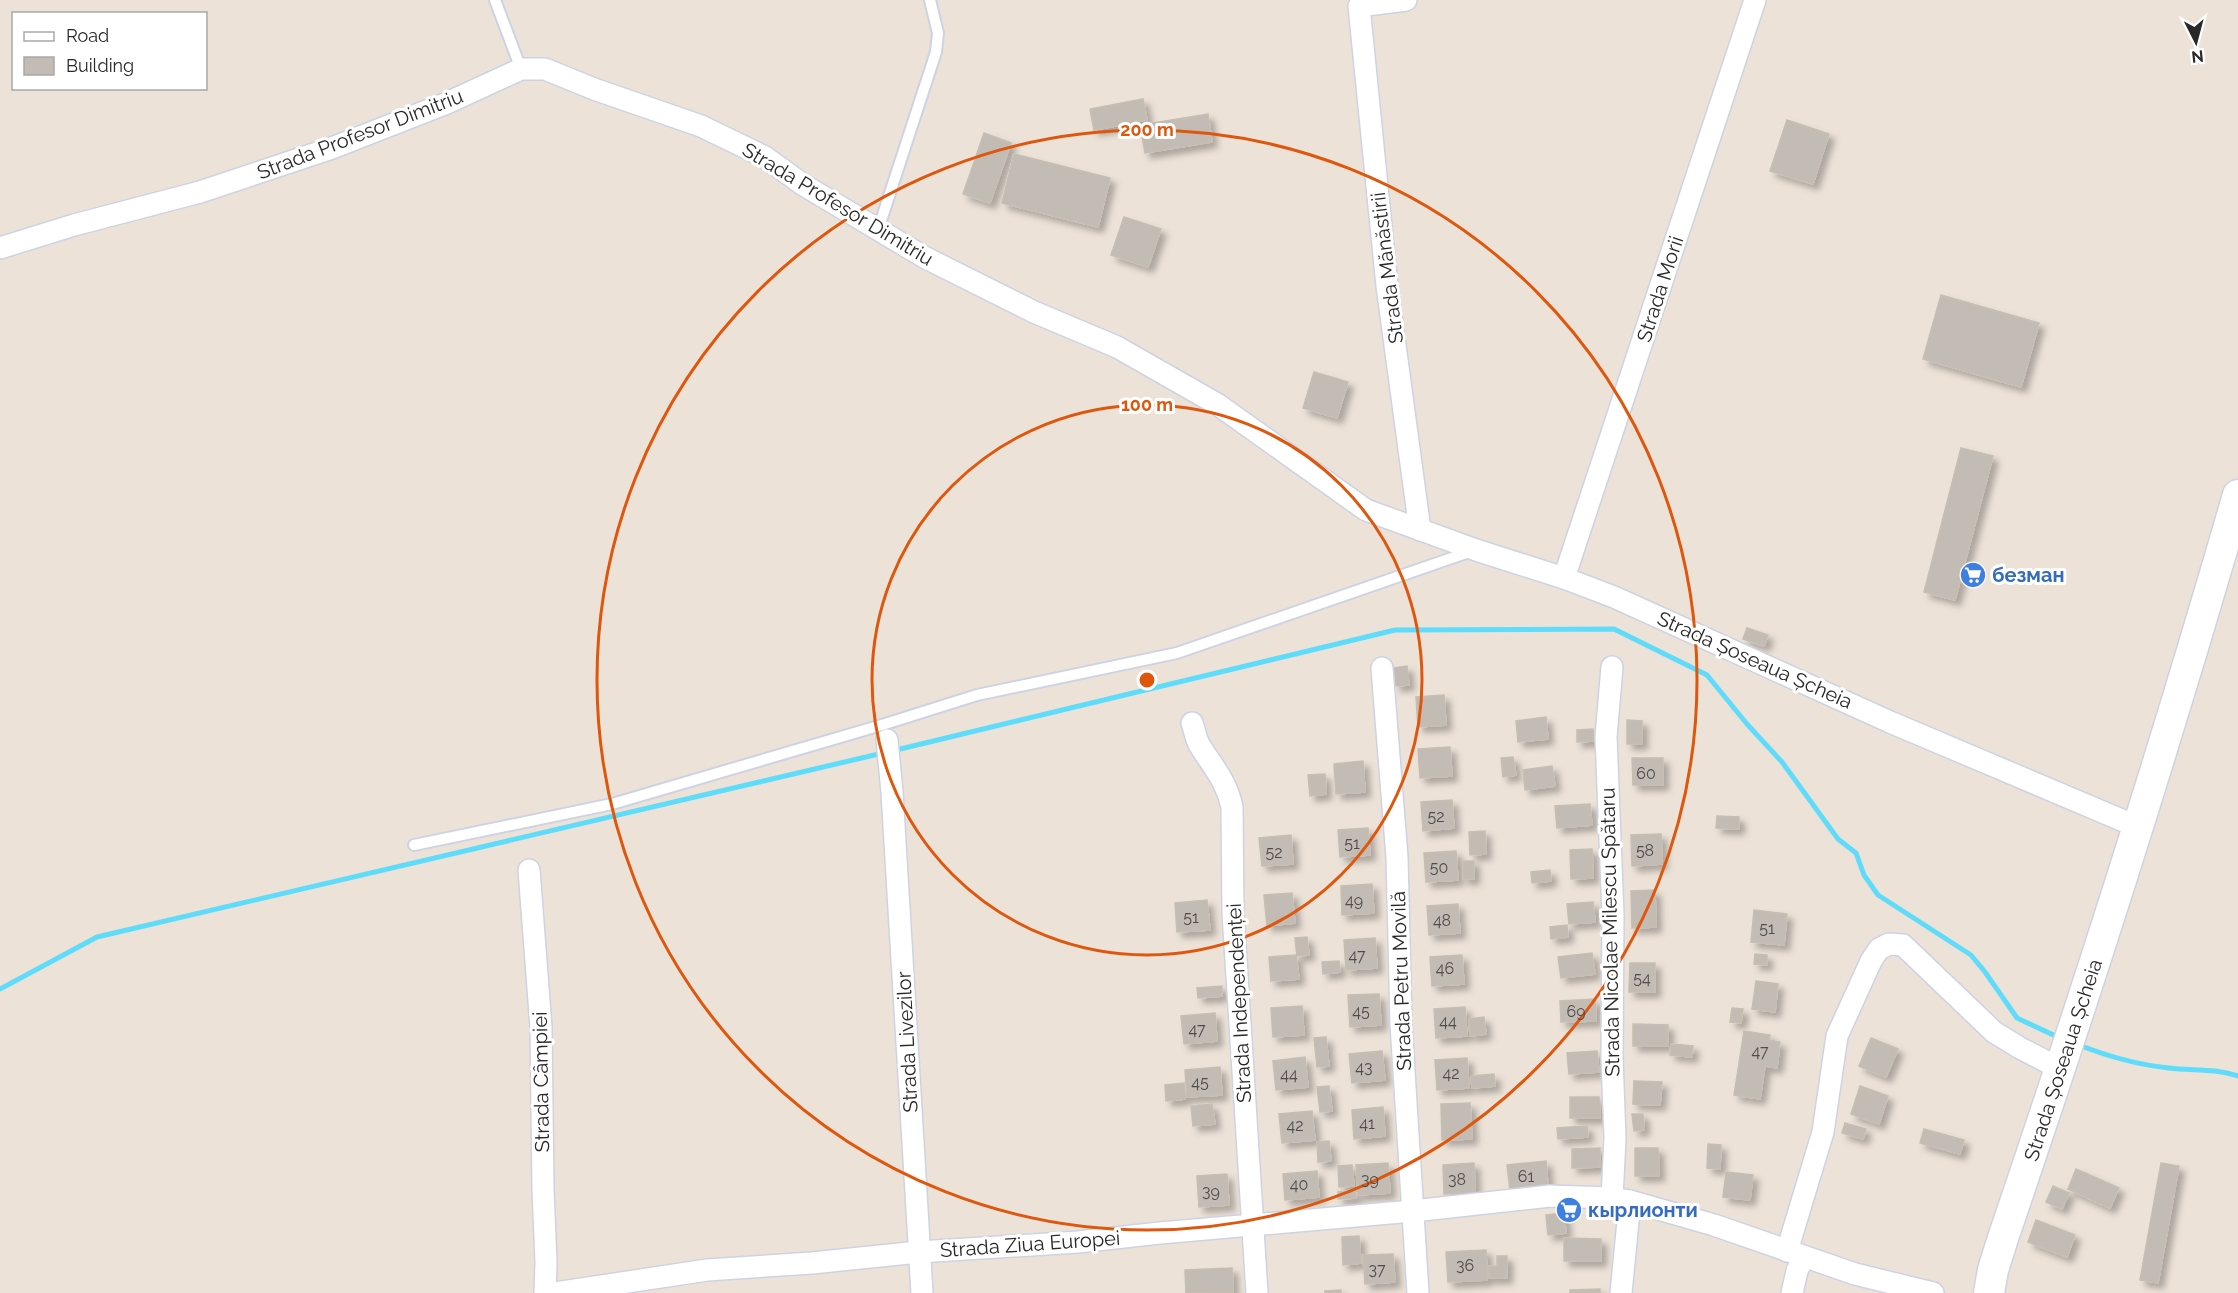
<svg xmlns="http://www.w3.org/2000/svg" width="2238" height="1293" font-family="Raleway,sans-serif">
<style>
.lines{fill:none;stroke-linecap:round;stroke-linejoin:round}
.stream{stroke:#5fdcfa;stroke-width:5}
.building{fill:#c3bcb5;stroke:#c7beb2;stroke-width:1.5;filter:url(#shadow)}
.lane-casing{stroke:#cdd3e3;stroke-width:14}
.street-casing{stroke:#cdd3e3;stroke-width:24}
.secondary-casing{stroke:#cdd3e3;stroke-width:33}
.lane{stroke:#fff;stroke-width:10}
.street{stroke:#fff;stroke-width:21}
.secondary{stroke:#fff;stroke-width:30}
.ring{fill:none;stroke:#de570d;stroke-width:3}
.labels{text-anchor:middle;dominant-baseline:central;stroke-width:6;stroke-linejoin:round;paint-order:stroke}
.number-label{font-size:16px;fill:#4f4d4b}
.street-label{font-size:20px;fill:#282828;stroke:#fff}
.shop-label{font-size:20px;font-weight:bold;fill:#366cbe;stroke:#fff;text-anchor:start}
.centre{fill:#de570d;stroke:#fff;stroke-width:3}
.ring-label{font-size:18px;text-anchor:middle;font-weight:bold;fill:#de570d;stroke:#fff;stroke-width:6;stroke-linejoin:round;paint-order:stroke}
</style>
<defs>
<filter id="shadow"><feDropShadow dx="5.5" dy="5.5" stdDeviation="3" flood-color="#0004"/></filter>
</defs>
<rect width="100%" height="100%" fill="#ece2d8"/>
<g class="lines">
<g class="stream">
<path d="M892,751L1395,630L1614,629L1707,675L1747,724L1782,762L1838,839L1856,853L1864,875L1878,895L1971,955L1985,972L2017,1018L2062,1039"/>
<path d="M0,989L97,937L883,753"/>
<path d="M2079,1045C2107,1056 2139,1065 2169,1068C2193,1071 2214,1068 2238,1076"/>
</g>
</g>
<g class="building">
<path d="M1143,99L1147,120L1094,130L1090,109Z"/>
<path d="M1208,114L1212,142L1145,153L1140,125Z"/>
<path d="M1787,120L1829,134L1813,184L1770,171Z"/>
<path d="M984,133L1011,143L990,203L963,194Z"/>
<path d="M1014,154L1110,178L1098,227L1002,203Z"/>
<path d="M1124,217L1161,229L1148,267L1111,255Z"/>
<path d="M1941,295L2039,323L2021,387L1923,359Z"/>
<path d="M1314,372L1348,382L1337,418L1303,408Z"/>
<path d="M1961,448L1993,456L1955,600L1924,592Z"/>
<path d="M1747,628L1768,635L1764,646L1743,639Z"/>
<path d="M1407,666L1409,685L1395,686L1394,668Z"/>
<path d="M1444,695L1446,725L1418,727L1416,697Z"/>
<path d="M1546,717L1548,739L1518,742L1516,721Z"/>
<path d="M1627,720L1642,721V744H1627Z"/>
<path d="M1593,729L1594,741L1577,742V730Z"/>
<path d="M1450,747L1452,776L1420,778L1418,749Z"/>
<path d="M1513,757L1516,775L1503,777L1501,758Z"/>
<path d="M1632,758H1663V785H1633Z"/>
<path d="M1363,761L1365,792L1336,794L1334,764Z"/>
<path d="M1552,766L1555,786L1525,790L1523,770Z"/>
<path d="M1325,774L1326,794L1310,796L1308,775Z"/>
<path d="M1452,800L1454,828L1423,831L1421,802Z"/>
<path d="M1590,804L1592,825L1557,828L1555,806Z"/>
<path d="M1717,816L1739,817V829L1716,828Z"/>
<path d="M1368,828L1370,855L1340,857L1338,830Z"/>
<path d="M1485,831L1486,854L1470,855L1469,832Z"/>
<path d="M1661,834L1662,864L1632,866L1631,835Z"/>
<path d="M1291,835L1293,864L1262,866L1259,838Z"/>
<path d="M1592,849L1593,878L1571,879L1570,850Z"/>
<path d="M1456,851L1458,880L1426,882L1424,853Z"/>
<rect x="1463" y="861" width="11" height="18"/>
<path d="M1550,870L1551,881L1532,883L1531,872Z"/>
<path d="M1372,884L1374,913L1342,915L1341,886Z"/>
<path d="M1655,890L1656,927L1632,928L1631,891Z"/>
<path d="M1292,893L1295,923L1267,926L1264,895Z"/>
<path d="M1207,900L1210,930L1177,932L1175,903Z"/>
<path d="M1593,902L1595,922L1569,924L1567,904Z"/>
<path d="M1458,904L1460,933L1429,935L1427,906Z"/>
<path d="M1754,910L1787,914L1784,945L1751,942Z"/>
<path d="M1567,925L1568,937L1551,939L1550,927Z"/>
<path d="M1307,937L1309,955L1297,956L1295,938Z"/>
<path d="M1375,938L1377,968L1346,970L1344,940Z"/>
<path d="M1592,953L1595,974L1561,978L1558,957Z"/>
<path d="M1755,954L1767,955V965L1754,964Z"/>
<path d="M1296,955L1299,979L1271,981L1269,957Z"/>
<path d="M1462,955L1464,984L1432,986L1430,957Z"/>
<path d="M1339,961L1340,972L1323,974L1322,962Z"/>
<path d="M1630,963H1655V992H1629Z"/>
<path d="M1756,981L1778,984L1775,1012L1752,1009Z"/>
<path d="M1222,986V996L1198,998L1197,988Z"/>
<path d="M1379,994L1381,1025L1350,1027L1348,995Z"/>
<path d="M1595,999L1596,1021L1561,1022L1560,1001Z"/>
<path d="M1302,1006L1304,1035L1273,1037L1271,1008Z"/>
<path d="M1465,1007L1467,1036L1436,1038L1434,1009Z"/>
<path d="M1732,1008L1743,1009L1741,1023L1730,1022Z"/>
<path d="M1215,1013L1217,1041L1184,1044L1181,1016Z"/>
<path d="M1484,1017L1486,1034L1470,1036L1469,1019Z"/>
<path d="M1633,1024L1668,1025V1046H1633Z"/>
<path d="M1744,1031L1770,1035L1769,1040L1780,1042L1777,1068L1765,1066L1760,1099L1734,1095Z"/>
<path d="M1326,1037L1329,1066L1317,1067L1314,1038Z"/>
<path d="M1871,1038L1898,1049L1886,1077L1859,1066Z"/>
<path d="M1671,1044L1693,1046L1692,1057L1670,1055Z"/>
<path d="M1382,1051L1385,1080L1352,1083L1349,1054Z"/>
<path d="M1597,1051L1599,1072L1569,1074L1567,1053Z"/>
<path d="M1305,1057L1308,1087L1276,1090L1273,1061Z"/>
<path d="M1467,1058L1469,1088L1437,1090L1435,1060Z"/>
<path d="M1220,1067L1222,1095L1187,1097L1185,1070Z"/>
<path d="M1494,1074L1495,1086L1472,1088L1471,1076Z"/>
<path d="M1634,1081L1662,1082L1660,1105L1633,1104Z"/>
<path d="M1184,1083L1185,1099L1166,1101L1165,1085Z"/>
<path d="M1329,1086L1332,1111L1320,1112L1317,1087Z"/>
<path d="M1860,1086L1888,1096L1879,1124L1851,1114Z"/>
<path d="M1570,1097H1599L1600,1118H1570Z"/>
<path d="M1470,1103L1472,1139L1442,1140L1441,1104Z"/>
<path d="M1212,1104L1215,1124L1193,1126L1191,1106Z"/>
<path d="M1383,1107L1385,1136L1354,1139L1352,1110Z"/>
<path d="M1312,1111L1315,1140L1282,1143L1279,1114Z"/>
<path d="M1632,1114H1643L1644,1130L1634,1131Z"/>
<path d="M1845,1123L1866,1129L1863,1139L1842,1133Z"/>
<path d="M1587,1126L1588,1137L1558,1139L1557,1128Z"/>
<path d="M1924,1129L1964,1140L1960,1154L1920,1143Z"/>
<path d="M1329,1141L1331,1161L1318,1162L1317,1142Z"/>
<path d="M1708,1144L1721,1145L1720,1169L1707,1168Z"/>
<path d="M1600,1148V1167L1572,1168V1149Z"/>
<path d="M1635,1148H1658L1659,1176H1635Z"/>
<path d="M1546,1161L1548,1186L1510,1190L1507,1165Z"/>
<path d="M1388,1163L1390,1193L1358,1195L1356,1165Z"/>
<path d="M1474,1163L1475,1192L1444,1194L1443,1165Z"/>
<path d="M2161,1163L2179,1166L2158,1283L2140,1280Z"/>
<path d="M1352,1165L1354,1186L1339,1187L1338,1166Z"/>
<path d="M2076,1169L2119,1188L2110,1208L2068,1189Z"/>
<path d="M1317,1171L1319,1197L1285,1200L1283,1174Z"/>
<path d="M1726,1172L1753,1175L1750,1200L1723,1197Z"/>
<path d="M1227,1174L1229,1205L1199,1207L1197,1176Z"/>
<path d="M2053,1186L2069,1193L2062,1209L2046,1202Z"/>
<path d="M1355,1190L1356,1198L1338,1199V1192Z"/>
<path d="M1564,1213L1566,1233L1548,1235L1546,1215Z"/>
<path d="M2036,1220L2075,1235L2067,1257L2028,1242Z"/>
<path d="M1359,1236L1361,1263L1343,1265L1342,1237Z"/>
<path d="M1564,1238L1601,1239V1261H1564Z"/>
<path d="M1486,1250L1487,1280L1448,1282L1446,1252Z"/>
<path d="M1393,1254L1395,1282L1365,1284L1363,1255Z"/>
<path d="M1497,1256H1507V1278H1489V1266H1497Z"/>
<path d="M1232,1268L1233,1292L1186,1293L1185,1270Z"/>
<path d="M1600,1289V1293H1570V1290Z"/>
<path d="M1341,1290V1293H1325V1291Z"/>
</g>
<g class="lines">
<g class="lane-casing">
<g id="lane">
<path d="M495,0L521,69"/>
<path d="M878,230L936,52L938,33L930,0"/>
<path d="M414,845L612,804L885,724L977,695L1177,653L1472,551"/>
</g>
</g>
<g class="street-casing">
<g id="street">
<path d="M1406,0L1359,6L1387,286L1420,530"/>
<path d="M0,248L74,225L200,192L332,148L447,103L521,69H545L594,89L701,126L765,157L802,184L924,257L1034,312L1117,347L1217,404L1366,510L1476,550L1564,578L1614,597L1890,722L2138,827"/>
<path d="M1564,578L1755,0"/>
<path d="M1382,668L1397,857L1401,1024L1418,1293"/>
<path d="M1192,723C1195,731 1196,740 1200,746C1213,767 1227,782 1232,807L1233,913L1257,1293"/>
<path d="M887,740L892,792L922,1293"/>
<path d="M529,870L541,1027L543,1189L546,1262L545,1293"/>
<path d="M1612,1198L1615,1138L1612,1058L1613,915L1606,737L1612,667"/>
<path d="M1787,1251L1823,1132L1837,1036L1871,961L1879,949L1889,944L1903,945L1994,1032L2020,1048L2061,1069"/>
<path d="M555,1293L707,1270L812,1263L919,1252L1078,1242L1160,1233L1413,1211L1550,1196L1612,1198L1630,1201L1714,1225L1855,1274L1933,1293"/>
<path d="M1621,1293L1630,1201"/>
<path d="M1792,1293L1797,1271L1803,1258"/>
</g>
</g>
<g class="secondary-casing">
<path id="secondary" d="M1989,1293L1993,1270L2003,1238C2087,992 2166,744 2238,495"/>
</g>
<use href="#lane" class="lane"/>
<use href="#street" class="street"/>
<use href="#secondary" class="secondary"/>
</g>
<g class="ring">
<circle cx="1147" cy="680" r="275"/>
<circle cx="1147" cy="680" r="550"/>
</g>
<defs>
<g id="supermarket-disc" transform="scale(1.35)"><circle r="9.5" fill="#3f7fe0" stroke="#fff"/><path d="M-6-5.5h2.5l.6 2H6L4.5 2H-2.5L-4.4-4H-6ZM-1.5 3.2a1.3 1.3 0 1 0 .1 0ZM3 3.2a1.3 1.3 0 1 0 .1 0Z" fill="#fff"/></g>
</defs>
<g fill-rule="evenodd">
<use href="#supermarket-disc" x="1973" y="575"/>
<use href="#supermarket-disc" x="1569" y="1210"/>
</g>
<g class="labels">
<g class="number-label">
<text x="1646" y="773">60</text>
<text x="1436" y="816">52</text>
<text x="1352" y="843">51</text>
<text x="1645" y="850">58</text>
<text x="1274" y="852">52</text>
<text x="1439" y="867">50</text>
<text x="1354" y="900">49</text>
<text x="1191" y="917">51</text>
<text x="1442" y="920">48</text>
<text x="1767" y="928">51</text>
<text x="1357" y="955">47</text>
<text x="1445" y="968">46</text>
<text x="1642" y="978">54</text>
<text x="1361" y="1011">45</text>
<text x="1576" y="1011">69</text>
<text x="1448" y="1021">44</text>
<text x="1197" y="1029">47</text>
<text x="1760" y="1051">47</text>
<text x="1364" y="1067">43</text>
<text x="1451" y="1073">42</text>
<text x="1289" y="1074">44</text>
<text x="1200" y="1082">45</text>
<text x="1367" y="1123">41</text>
<text x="1295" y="1125">42</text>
<text x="1526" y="1176">61</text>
<text x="1370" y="1179">39</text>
<text x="1457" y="1179">38</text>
<text x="1299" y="1184">40</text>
<text x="1211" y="1191">39</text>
<text x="1465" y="1265">36</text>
<text x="1377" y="1269">37</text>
</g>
<g class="street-label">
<text transform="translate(360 134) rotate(-21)">Strada Profesor Dimitriu</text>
<text transform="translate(838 204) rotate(31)">Strada Profesor Dimitriu</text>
<text transform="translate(1387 268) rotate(-97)">Strada Mănăstirii</text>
<text transform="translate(1660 289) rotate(-72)">Strada Morii</text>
<text transform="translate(1755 660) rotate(24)">Strada Șoseaua Șcheia</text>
<text transform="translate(1610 932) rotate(-91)">Strada Nicolae Milescu Spătaru</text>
<text transform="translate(1401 981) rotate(-92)">Strada Petru Movilă</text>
<text transform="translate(1239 1003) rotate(-93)">Strada Independenței</text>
<text transform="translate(907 1042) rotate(-93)">Strada Livezilor</text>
<text transform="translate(2063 1060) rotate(-72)">Strada Șoseaua Șcheia</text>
<text transform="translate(541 1082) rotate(-91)">Strada Câmpiei</text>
<text transform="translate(1030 1244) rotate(-4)">Strada Ziua Europei</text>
</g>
<g class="shop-label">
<text x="1992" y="575">безман</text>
<text x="1588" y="1210">кырлионти</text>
</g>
</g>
<circle cx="1147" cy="680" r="9" class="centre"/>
<g class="ring-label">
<text x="1147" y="136">200 m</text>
<text x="1147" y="411">100 m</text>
</g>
<rect x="12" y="12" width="195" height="78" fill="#ffffff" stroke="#a9a9a9" stroke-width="1.5"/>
<rect x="24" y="32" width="30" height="9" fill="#ffffff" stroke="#a9a9a9" stroke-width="1.5"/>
<text x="66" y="42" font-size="18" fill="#282828">Road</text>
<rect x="24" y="57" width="30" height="18" fill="#c3bcb5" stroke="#a9a9a9" stroke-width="1.5"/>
<text x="66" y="72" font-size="18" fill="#282828">Building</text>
<g transform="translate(2196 42) rotate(174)" stroke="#ffffff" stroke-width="4.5" paint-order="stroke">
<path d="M0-4.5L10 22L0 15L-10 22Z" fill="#282828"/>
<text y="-9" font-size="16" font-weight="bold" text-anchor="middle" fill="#282828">N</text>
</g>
</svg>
